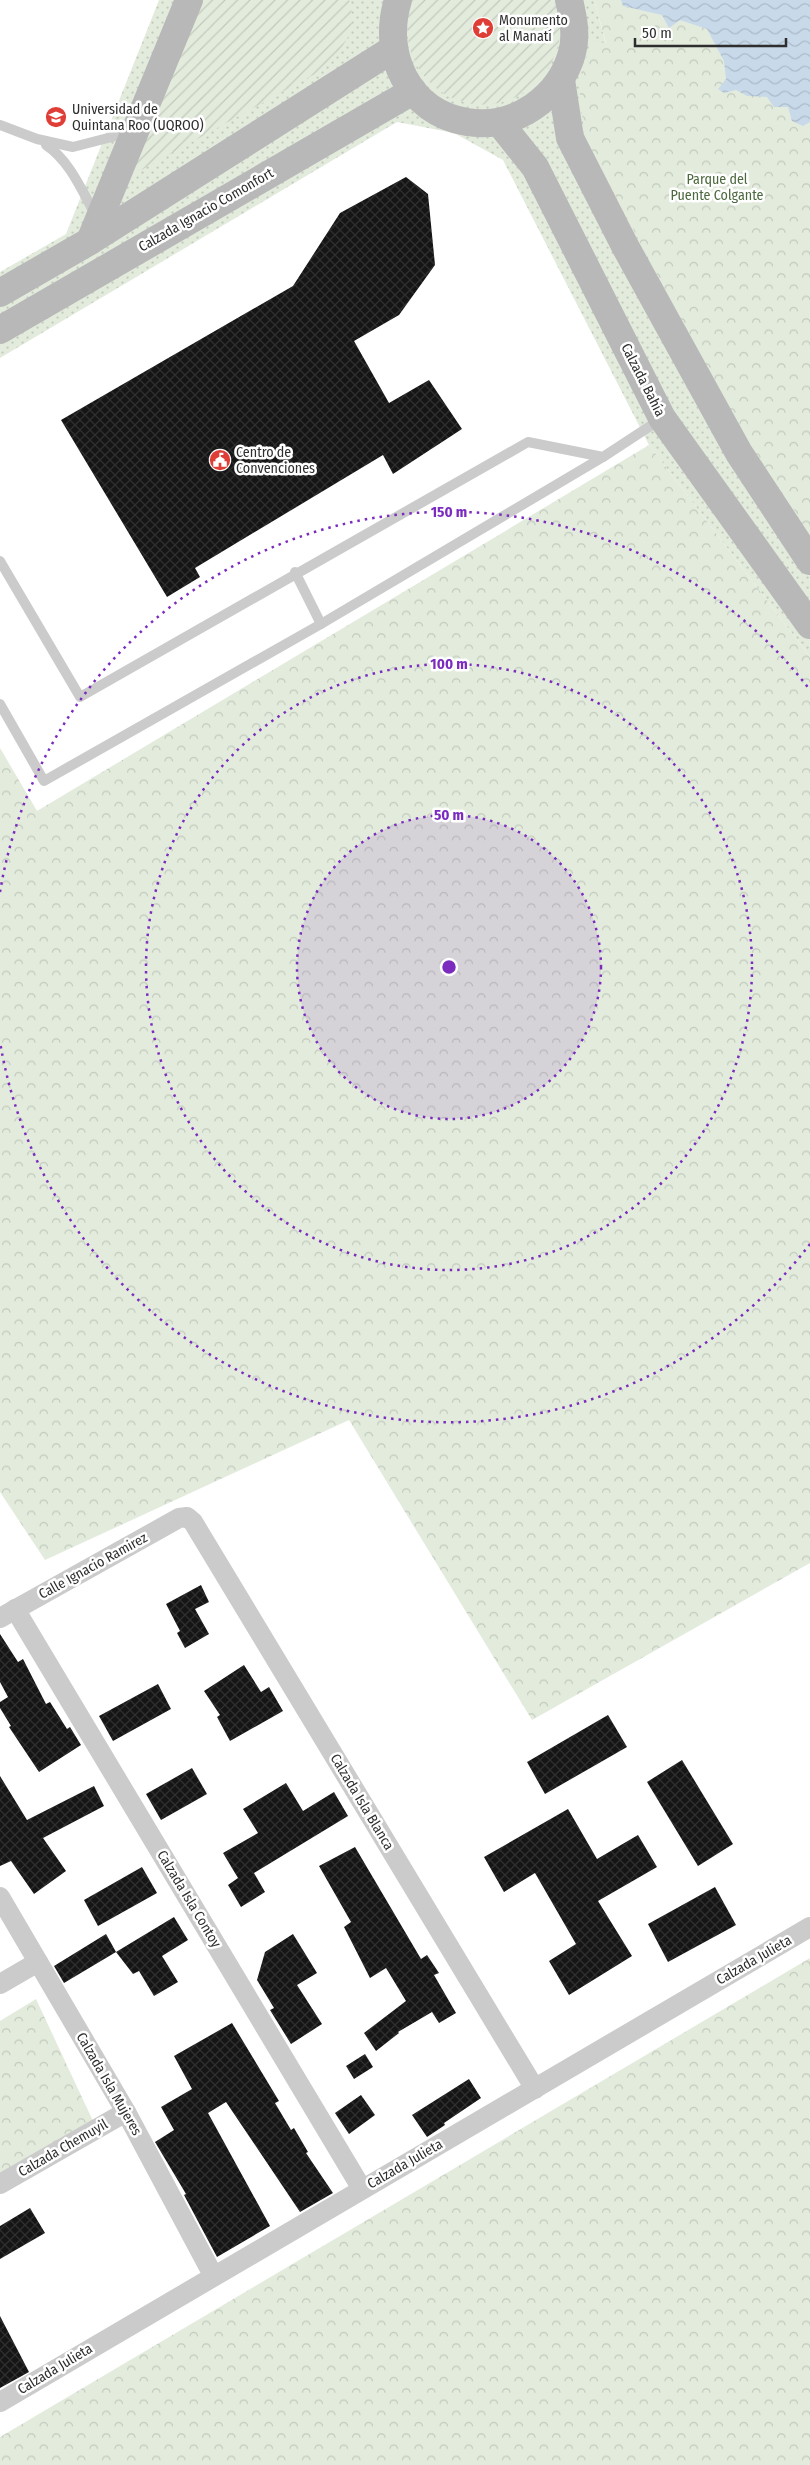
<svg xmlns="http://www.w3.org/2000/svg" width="810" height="2465" font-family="'Fira Sans Condensed',sans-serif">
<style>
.grass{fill:url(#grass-dots)}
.forest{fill:url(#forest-crowns)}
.garden{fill:url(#garden-furrows)}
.water{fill:url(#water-waves)}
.building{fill:url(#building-cross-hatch)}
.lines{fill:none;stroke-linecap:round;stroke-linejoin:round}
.lane{stroke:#cbcbcb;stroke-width:10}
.street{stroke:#cbcbcb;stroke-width:20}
.secondary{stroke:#b8b8b8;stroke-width:28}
.ring{fill:none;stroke:#7b2cbf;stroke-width:2.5;stroke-dasharray:2.5 5}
.labels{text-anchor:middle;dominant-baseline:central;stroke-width:5;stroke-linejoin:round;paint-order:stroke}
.poi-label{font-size:14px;fill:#2e2e2e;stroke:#fff;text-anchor:start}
.park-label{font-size:14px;fill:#4c683d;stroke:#fff}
.street-label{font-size:14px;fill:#2e2e2e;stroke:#fff}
.centre{fill:#7b2cbf;stroke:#fff;stroke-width:2.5}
.ring-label{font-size:15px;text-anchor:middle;font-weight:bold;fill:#7b2cbf;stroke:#fff;stroke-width:5;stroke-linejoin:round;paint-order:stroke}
</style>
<defs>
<pattern id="grass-dots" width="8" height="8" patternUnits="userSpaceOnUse" patternTransform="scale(1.25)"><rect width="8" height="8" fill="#e2ebdc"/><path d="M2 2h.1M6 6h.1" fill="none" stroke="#c2cabd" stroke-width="1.8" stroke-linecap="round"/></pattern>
<pattern id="forest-crowns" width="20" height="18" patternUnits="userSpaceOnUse" patternTransform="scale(1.25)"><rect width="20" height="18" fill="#e2ebdc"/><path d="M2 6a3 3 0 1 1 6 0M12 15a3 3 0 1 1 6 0" fill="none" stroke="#c2cabd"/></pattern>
<pattern id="garden-furrows" width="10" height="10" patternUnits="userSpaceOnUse" patternTransform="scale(1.25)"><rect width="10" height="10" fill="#e2ebdc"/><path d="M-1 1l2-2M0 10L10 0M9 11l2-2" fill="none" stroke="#c2cabd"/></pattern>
<pattern id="water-waves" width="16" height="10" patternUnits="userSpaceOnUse" patternTransform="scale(1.25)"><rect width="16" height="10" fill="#c8d9ea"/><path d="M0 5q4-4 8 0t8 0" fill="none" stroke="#acbbc9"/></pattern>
<pattern id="building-cross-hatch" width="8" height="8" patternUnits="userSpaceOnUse" patternTransform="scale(1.25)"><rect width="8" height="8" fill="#151515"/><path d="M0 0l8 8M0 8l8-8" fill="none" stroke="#2f2f2f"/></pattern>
</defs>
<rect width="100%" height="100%" fill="#fff"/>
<path class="grass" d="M159,0H594L606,44L810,443V657L649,445L503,160L454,133L397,122L0,358V272L66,234Z"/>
<g class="forest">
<path d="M594,0H810V534L735,422L585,138L579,87L591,41L606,43Z"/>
<path d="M649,445L810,657V1563L532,1720L349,1420L45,1560L0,1492V748L37,811Z"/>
<path d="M810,1958V2465H0V2437Z"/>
<path d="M36,1999L93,2121L0,2175V2021Z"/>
</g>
<g class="garden">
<path d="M199,0H349C359,31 343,47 324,69L125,179Z"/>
<path d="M412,0H556C557,8 561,18 561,26C560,47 552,67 538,81C478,140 385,79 412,0Z"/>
</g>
<path class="water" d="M621,0H810V122L803,126L792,121L788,107H774L767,97L747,96L736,90L724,93L718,89L726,79L724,61L707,29L680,20L669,28L662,15L623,6Z"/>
<g class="building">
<path d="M406,177L428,194L435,265L399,315L354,341L389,403L429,380L462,429L393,474L383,455L195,568L200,577L167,597L61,420L293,286L340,213Z"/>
<path d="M201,1585L209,1602L195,1609L209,1634L185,1648L177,1633L180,1631L166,1604Z"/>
<path d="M0,1634L18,1662L23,1659L46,1704L50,1702L67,1729L70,1727L81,1745L39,1772L9,1727L11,1726L0,1708V1702L8,1697L0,1682Z"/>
<path d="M244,1665L261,1692L269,1687L283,1711L230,1741L217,1717L220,1715L204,1691Z"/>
<path d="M158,1684L171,1709L113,1741L99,1716Z"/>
<path d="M608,1715L627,1747L545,1794L527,1762Z"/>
<path d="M682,1760L733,1844L698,1866L647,1782Z"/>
<path d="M192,1768L207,1794L161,1820L146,1794Z"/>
<path d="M0,1776L27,1820L94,1786L104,1806L43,1838L66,1871L34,1894L11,1861L0,1866Z"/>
<path d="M286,1783L303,1811L334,1792L348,1816L254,1873L265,1892L241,1907L228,1885L238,1878L223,1853L258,1833L243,1809Z"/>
<path d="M568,1809L597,1859L638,1835L657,1867L598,1901L632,1956L569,1995L549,1961L576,1944L535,1873L504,1892L484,1857Z"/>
<path d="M355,1847L421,1959L427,1955L439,1973L434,1975L456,2013L439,2023L432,2012L398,2032L399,2033L376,2051L364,2033L406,2001L386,1968L370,1978L344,1927L351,1922L319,1866Z"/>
<path d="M142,1867L157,1893L98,1926L84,1900Z"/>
<path d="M715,1887L736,1925L668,1962L648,1924Z"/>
<path d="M174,1917L188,1940L162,1956L178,1982L154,1996L139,1971L133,1974L116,1952Z"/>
<path d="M106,1934L116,1952L64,1983L54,1966Z"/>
<path d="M293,1934L317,1973L297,1985L322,2024L291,2044L270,2010L274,2008L257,1980L265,1952Z"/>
<path d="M232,2023L279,2101L275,2103L291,2130L294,2128L308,2152L306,2153L333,2193L300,2212L226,2102L208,2113L270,2226L217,2257L184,2195L186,2194L155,2142L174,2130L161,2107L192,2089L174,2056Z"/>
<path d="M365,2054L373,2067L354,2079L346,2066Z"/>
<path d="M469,2079L481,2098L444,2123L445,2125L427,2137L412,2115Z"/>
<path d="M361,2095L375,2115L349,2134L335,2113Z"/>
<path d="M30,2208L45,2233L0,2259V2226Z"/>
<path d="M0,2316L29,2372L0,2388Z"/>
</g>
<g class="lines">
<g class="lane">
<path d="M0,125L37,139L73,147L131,132"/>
<path d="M46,145C70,161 82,191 96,216"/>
<path d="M0,561L80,697L528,442L603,457L661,419"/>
<path d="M295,572L321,624"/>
<path d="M0,704L44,781L321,624L603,457"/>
</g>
<g class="street">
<path d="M15,1609L362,2189"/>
<path d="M0,1618L179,1518L187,1517L193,1522L535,2089"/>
<path d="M0,1897L126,2112L213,2275"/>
<path d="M0,1984L38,1962"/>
<path d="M0,2184L126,2112"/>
<path d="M0,2402L810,1927"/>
</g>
<g class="secondary">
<path d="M398,0C381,54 408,112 467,122C515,130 560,97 572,53C577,35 573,17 569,0"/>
<path d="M561,80L570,138L625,246L739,453L810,561"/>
<path d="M499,122L535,167L662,418L810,625"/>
<path d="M90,241L189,0"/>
<path d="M0,293L90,241L393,49"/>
<path d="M0,330L413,91"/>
</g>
</g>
<circle cx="449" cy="967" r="152" fill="#7b2cbf" fill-opacity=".12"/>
<g class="ring">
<circle cx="449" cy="967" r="152"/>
<circle cx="449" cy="967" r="303"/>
<path d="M810 1244A455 455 0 0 1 0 1042M0 892A455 455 0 0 1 810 690"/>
</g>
<defs>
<g id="sight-disc" transform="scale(1.125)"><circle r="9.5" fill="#de3e36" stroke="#fff"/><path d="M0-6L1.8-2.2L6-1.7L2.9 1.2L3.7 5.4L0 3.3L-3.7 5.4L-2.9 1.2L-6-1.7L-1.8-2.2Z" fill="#fff"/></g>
<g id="university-disc" transform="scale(1.125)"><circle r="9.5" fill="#de3e36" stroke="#fff"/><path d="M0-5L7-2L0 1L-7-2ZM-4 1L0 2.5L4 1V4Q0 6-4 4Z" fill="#fff"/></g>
<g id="civic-disc" transform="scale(1.125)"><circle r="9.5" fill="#de3e36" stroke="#fff"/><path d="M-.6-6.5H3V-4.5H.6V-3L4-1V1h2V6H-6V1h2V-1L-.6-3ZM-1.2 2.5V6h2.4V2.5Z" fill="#fff"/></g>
</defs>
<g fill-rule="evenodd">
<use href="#sight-disc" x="483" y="28"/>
<use href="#university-disc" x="56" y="117"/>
<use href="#civic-disc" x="220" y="460"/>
</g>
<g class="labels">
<g class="poi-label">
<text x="499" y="20">Monumento<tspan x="499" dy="16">al Manatí</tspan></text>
<text x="72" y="109">Universidad de<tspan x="72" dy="16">Quintana Roo (UQROO)</tspan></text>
<text x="236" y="452">Centro de<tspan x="236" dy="16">Convenciones</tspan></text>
</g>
<g class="park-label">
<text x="717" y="179">Parque del<tspan x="717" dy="16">Puente Colgante</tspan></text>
</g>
<g class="street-label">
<text transform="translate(206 210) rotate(-30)">Calzada Ignacio Comonfort</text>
<text transform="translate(643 380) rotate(63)">Calzada Bahía</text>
<text transform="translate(93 1566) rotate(-29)">Calle Ignacio Ramirez</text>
<text transform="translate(362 1802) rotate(59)">Calzada Isla Blanca</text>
<text transform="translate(189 1899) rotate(59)">Calzada Isla Contoy</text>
<text transform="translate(754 1960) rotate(-30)">Calzada Julieta</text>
<text transform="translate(109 2084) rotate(60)">Calzada Isla Mujeres</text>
<text transform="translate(63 2148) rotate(-30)">Calzada Chemuyil</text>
<text transform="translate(405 2164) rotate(-30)">Calzada Julieta</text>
<text transform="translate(55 2369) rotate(-31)">Calzada Julieta</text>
</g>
</g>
<circle cx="449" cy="967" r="8" class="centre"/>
<g class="ring-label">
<text x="449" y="517">150 m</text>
<text x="449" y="669">100 m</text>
<text x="449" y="820">50 m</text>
</g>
<path d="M635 38v8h151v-8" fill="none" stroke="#2e2e2e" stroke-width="2.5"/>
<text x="642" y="38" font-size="15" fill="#2e2e2e" stroke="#ffffff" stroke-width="4" paint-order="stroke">50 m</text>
</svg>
